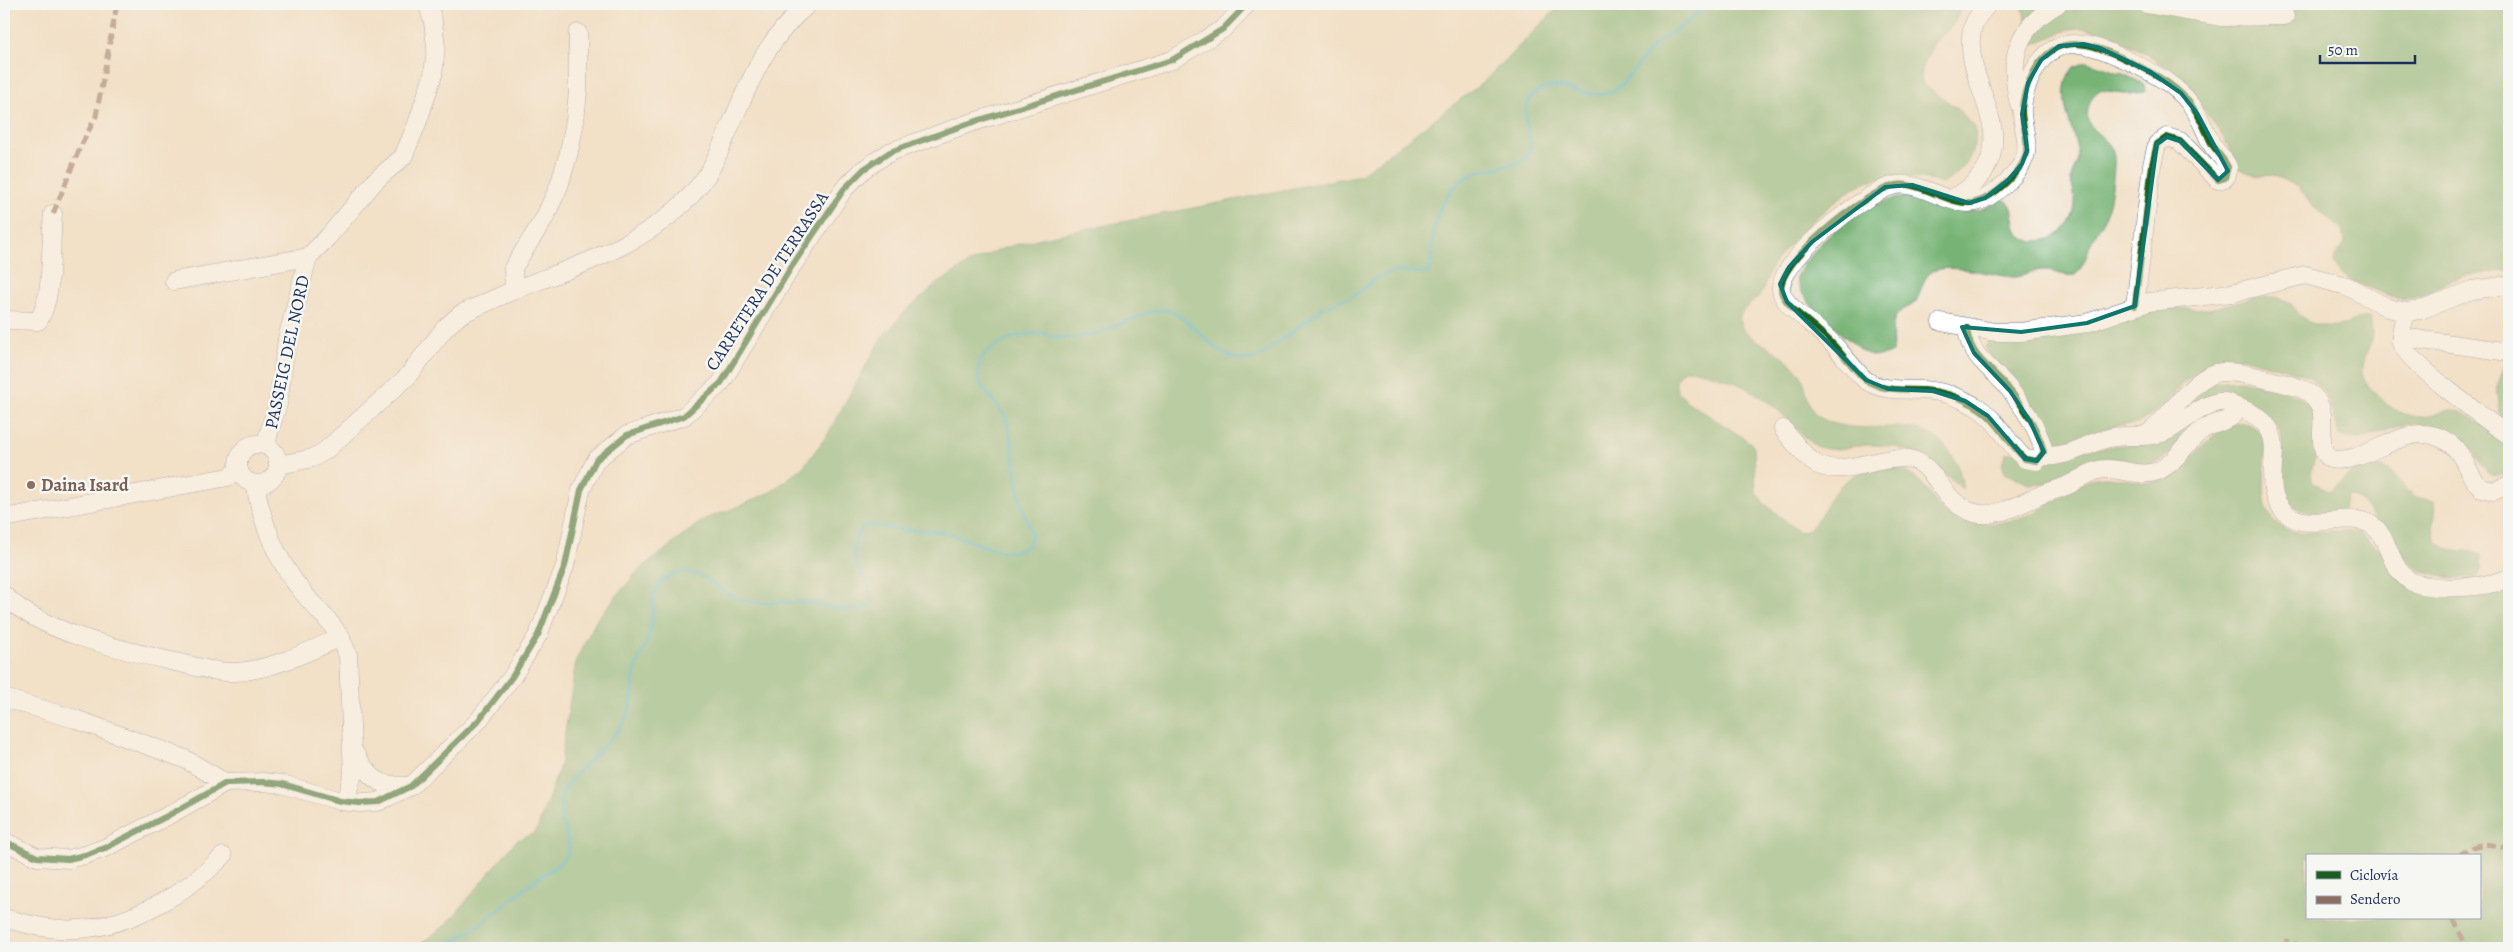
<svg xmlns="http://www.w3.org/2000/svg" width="2513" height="952" font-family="Alegreya,serif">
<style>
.forest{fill:#77b374;stroke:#497169;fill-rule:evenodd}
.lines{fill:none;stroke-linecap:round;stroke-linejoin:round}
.stream{stroke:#40b1b8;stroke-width:4}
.minor-casing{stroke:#666d83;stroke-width:19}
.minor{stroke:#fff;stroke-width:18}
.quiet{stroke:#8d6e63;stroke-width:5;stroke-dasharray:10 5;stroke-linecap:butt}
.cycleway-casing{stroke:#f6f6f2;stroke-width:9}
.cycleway{stroke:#1b5e20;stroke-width:6}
.marked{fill:none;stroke:#0f766e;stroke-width:4;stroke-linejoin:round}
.education-dot{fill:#8d6e63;stroke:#f6f6f2;stroke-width:2}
.labels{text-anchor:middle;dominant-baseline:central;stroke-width:5;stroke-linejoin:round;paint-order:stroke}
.street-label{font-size:18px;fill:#1b2f5e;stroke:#f6f6f2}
.education-label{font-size:18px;font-weight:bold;fill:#785e54;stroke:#f6f6f2;text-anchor:start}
</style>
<rect width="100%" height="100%" fill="#f6f6f2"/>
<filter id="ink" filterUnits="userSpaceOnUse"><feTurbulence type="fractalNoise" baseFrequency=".02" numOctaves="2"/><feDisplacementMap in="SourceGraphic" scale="10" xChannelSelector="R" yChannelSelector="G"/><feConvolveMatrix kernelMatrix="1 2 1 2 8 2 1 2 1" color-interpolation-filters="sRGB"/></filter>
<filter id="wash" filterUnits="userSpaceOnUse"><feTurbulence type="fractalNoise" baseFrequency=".0096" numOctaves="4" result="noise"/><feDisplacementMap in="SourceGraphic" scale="20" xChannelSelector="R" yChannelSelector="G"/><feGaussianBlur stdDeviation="1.12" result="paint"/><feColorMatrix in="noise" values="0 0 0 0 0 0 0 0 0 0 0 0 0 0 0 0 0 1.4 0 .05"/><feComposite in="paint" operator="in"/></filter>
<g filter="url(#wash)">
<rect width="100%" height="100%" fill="#f2e0c7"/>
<g class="forest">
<path d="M1561,4H1964L1953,25L1934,43L1923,64L1921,78L1923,85L1956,107L1975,127C1979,150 1963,174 1943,183C1917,178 1892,172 1867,182C1839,192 1790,240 1773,265C1767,274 1766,284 1761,293C1752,307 1728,312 1746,333C1763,346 1788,355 1800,374C1809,388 1804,408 1821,418C1863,443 1921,404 1953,457C1958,466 1963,477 1962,489C1928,457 1906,441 1857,446C1843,448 1829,452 1816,446C1802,438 1791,422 1780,412C1757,389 1719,373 1687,369C1677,373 1674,381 1677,391L1688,402L1750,442L1754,448L1756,492L1764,503L1798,531L1805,532L1811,528C1823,515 1828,497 1841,485C1864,465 1900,460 1922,484C1931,493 1936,506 1946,513C1971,530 2008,524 2033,513C2050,506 2081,481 2095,478C2117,473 2142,488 2163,480C2192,470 2227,394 2263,435C2272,469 2245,528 2302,532C2322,533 2341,528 2360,534L2438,595L2461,597L2497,592L2509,588V948H415L447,924L516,841L536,832L560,766L576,660L597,619L637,572L704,519L738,507L772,491L803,467L826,437L882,337L908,309L937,284L969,263L1004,248L1041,238L1360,175L1481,84ZM2307,856H2479V918H2307Z"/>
<path d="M2022,4H2509V270L2465,276L2451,280L2424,295L2402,300L2354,282L2341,274L2334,263L2335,256L2344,244L2342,229L2311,205L2299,187L2273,175L2258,176L2239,169L2224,138L2182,79L2142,51L2107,34L2085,28L2070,29L2031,45Z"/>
<path d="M2087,62L2123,74L2144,84L2145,92L2130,94L2100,90C2094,94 2091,98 2089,105C2080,135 2111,132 2114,157C2115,170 2110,206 2105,218C2101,226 2096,233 2092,241C2086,254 2085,266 2075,275C2063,277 2055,271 2045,270C2033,269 2024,278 2012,277C1994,275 1948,263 1933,271C1922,277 1922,291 1916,301C1913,305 1909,307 1904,309C1888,319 1893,335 1893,351C1883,358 1872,357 1862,351C1845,336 1793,298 1797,275C1820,236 1869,195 1916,197C1940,198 1958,217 1982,209C1989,207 1995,201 2002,199C2022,204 2006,235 2028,240C2052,245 2074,228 2075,203C2075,195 2072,188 2071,180C2071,171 2079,164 2078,155C2074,125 2052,95 2074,67Z"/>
<path d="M2276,297L2290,302C2293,306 2295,311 2299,315C2309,327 2333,328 2347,324C2356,322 2360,317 2369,317C2379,345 2361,349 2362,374C2372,397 2402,422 2429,416C2441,414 2447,407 2459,411L2509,438V472C2487,481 2485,468 2474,453C2465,443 2452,434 2439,429C2432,427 2424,425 2417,424C2389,423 2369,447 2339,435C2330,409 2332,395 2308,376L2243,357L2214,361L2196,372L2179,387L2167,404L2137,424L2117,425L2073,440L2059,442C2039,435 2036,408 2025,392C2015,375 1992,368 1985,349L1987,342L1990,340L2035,341L2100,327L2128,313L2172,308L2209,309L2252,298Z"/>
<path d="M2506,361H2509V428L2501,422L2497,387Z"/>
<path d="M2242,380C2292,394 2324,390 2316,454C2314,465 2308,473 2314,484L2329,491L2342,482L2358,466L2370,462L2388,470L2415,497L2434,501C2436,511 2432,522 2434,533C2438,556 2466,547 2481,555L2480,570L2477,577C2454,580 2417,578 2403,555C2399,550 2399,543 2395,538C2392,533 2385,530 2380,526C2370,517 2365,495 2348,496L2341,514C2291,514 2283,510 2282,459C2281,450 2284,441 2280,432C2276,421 2262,414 2253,406L2190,408L2185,405C2210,384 2209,381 2242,380Z"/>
<path d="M2213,411L2216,413L2214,416L2162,460L2149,465L2071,474L2047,483L2029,484L2005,473L2002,464L2006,453L2091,449L2128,444L2145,446L2174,437Z"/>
</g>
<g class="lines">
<path class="stream" d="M444,948C459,938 474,929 488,918C505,906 521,890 538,878C547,871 562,865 567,855C576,837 548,815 567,786C586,757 622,739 631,704C634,694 633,684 634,674C636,661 645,648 649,635C654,619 650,593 662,581C667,576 680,571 687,572C705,573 720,592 737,598C759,607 777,601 800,602C824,602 850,619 873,603C872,582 852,569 854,547C855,540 857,531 864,527C872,523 882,527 890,528C909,532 936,529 951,534C969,539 1006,560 1024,548C1029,545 1031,541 1031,536C1030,524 1024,514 1021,503C1015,481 1014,431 1003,413C996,401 976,386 978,371C980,346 1016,334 1038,333C1046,333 1053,337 1060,338C1071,339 1084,336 1094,334C1112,330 1153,307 1166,310C1199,319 1219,374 1261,356L1324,307L1357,294L1375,279L1388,273L1400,271L1426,273L1430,269C1432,260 1432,252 1432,243C1435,209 1450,178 1485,170C1497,167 1516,167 1525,158C1542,143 1510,113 1537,92C1559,76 1587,102 1611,92C1621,88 1628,77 1635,69C1642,60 1649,50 1657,43C1664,36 1674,32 1682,26C1691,20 1700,11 1708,4"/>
</g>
</g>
<g filter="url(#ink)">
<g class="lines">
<g class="minor-casing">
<g id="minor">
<path d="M2146,4L2220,17L2285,16"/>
<path d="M2019,104C2008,58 2016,28 2058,4"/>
<path d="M1951,199C1965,193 1974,185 1983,173C2015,126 1962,80 1972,30C1974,20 1981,12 1988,4"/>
<path d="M174,281L308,257"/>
<path d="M514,290C582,264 661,240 705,178C715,164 721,147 728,131C752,78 763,43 808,4"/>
<path d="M2406,312C2404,322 2399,334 2401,343C2406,361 2490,423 2509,435"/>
<path d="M4,320L38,321C54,299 50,243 53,214"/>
<path d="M1941,322L1995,332H2021L2087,323L2149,302L2232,293L2305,275L2347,286L2388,308L2406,312L2420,310L2472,290L2509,285"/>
<path d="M1967,328C1969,355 1988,365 2005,384C2020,402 2039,429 2044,452L2037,461L2025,459C2007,443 1997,418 1975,406C1960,397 1942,391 1924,390C1910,389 1895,391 1881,387C1874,385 1868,383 1863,378C1853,368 1844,356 1834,345C1823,333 1810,323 1798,313C1792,308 1785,302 1782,294C1770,266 1870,188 1896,185C1922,181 1953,209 1976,202C1994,197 2019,174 2025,157C2030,140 2021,125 2022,108C2023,96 2028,82 2034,71C2057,30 2092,44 2127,60C2153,73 2181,86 2196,112C2202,122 2206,133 2211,143C2216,152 2224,158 2228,167L2225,178L2218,180L2180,141L2167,137L2157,144L2152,165L2135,306"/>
<path d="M2401,337L2509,352"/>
<path d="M2233,406C2305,427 2254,474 2281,508C2302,536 2341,511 2368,523C2386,531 2387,554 2398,569C2402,574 2406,579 2412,582C2435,591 2487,588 2509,578"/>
<path d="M1783,429C1792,440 1802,453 1813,462C1837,480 1881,454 1910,459C1937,464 1940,503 1975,513C1997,519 2023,502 2043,494C2051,491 2060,489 2068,485C2077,481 2085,475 2095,471C2116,464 2138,479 2158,471C2177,462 2186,442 2202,430C2212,423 2224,423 2233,416L2235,409C2221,387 2184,422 2169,430C2148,441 2126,432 2105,439C2084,445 2066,458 2043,456"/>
<path d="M2147,434C2171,418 2192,374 2222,372C2242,371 2263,379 2282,383C2299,387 2315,391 2321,409C2326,425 2315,449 2331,459C2371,467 2411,410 2453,446C2466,457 2468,477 2481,488L2494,491L2509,485"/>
<circle cx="258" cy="464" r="20"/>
<path d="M265,445L278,404L287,339L308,257L328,237L376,180L403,157L417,124L433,75L436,47L433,22L428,4"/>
<path d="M279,465L313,458L326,450L407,377L445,328L461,314L514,290L513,268L545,217L559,186L569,152L575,121L578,91V33"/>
<path d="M255,484C262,523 276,559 301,590C321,616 335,621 348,655L353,774L347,795L340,801"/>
<path d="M4,518L228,477L239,470"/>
<path d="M4,595C42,634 128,651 180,663C198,667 218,673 236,672C271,670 310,651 341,637"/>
<path d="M4,698L75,719L185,759L226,783"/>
<path d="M354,752C370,779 378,787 411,786"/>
<path d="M4,841L37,857L68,859L85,855L105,848L169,815L226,783L263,782L282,784L340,801L360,803L378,802L411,786L478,721L512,677L538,635L565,566L581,490L596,460L627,435L684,416L721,383L790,269L844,189L864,169L890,152L967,124L1172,60L1223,29L1247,4"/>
<path d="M4,918C29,925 53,931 79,929C131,926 188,892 223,856"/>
</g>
</g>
<use href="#minor" class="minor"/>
<g class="quiet">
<path d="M53,214L79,150L96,116L117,4"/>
<path d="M2459,856C2473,842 2491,842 2509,850"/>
<path d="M2453,918L2467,948"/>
<path d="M2283,948L2287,941L2306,948"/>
</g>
<g class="cycleway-casing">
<g id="cycleway">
<path d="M1967,328C1969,355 1988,365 2005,384C2020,402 2039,429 2044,452L2037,461L2025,459C2007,443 1997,418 1975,406C1960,397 1942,391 1924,390C1910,389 1895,391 1881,387C1874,385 1868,383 1863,378C1853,368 1844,356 1834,345C1823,333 1810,323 1798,313C1792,308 1785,302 1782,294C1770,266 1870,188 1896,185C1922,181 1953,209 1976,202C1994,197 2019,174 2025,157C2030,140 2021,125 2022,108C2023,96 2028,82 2034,71C2057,30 2092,44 2127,60C2153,73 2181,86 2196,112C2202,122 2206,133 2211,143C2216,152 2224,158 2228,167L2225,178L2218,180L2180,141L2167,137L2157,144L2152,165L2135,306"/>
<path d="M4,841L37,857L68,859L85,855L105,848L169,815L226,783L263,782L282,784L340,801L360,803L378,802L411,786L478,721L512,677L538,635L565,566L581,490L596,460L627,435L684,416L721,383L790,269L844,189L864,169L890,152L967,124L1172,60L1223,29L1247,4"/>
</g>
</g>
<use href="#cycleway" class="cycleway"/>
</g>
</g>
<path d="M0 0H2513V952H0ZM2083,44L2100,48L2149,71L2181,93L2197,113L2228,171L2218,180L2180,141L2167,137L2157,144L2135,306L2087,323L2021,332L1962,327L1974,353L2010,391L2030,421L2044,452L2037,461L2025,459L1988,416L1965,401L1933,391L1888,389L1866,380L1787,302L1780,284L1789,267L1812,242L1885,187L1912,185L1969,203L1985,198L2008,180L2022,164L2027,150L2022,114L2028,83L2041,60L2059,46Z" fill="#f2e0c7" fill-opacity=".55" fill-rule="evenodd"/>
<path class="marked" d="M2083,44L2100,48L2149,71L2181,93L2197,113L2228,171L2218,180L2180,141L2167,137L2157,144L2135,306L2087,323L2021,332L1962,327L1974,353L2010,391L2030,421L2044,452L2037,461L2025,459L1988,416L1965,401L1933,391L1888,389L1866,380L1787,302L1780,284L1789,267L1812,242L1885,187L1912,185L1969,203L1985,198L2008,180L2022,164L2027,150L2022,114L2028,83L2041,60L2059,46Z"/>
<circle class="education-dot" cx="31" cy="485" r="5"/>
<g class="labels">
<g class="street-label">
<text transform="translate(767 281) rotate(-57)">CARRETERA DE TERRASSA</text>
<text transform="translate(287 352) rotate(-78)">PASSEIG DEL NORD</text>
</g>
<g class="education-label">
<text x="41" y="485">Daina Isard</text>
</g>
</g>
<rect width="2513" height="952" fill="none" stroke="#f6f6f2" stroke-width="20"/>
<rect x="2306" y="854" width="175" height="65" fill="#f6f6f2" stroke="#9ea6b7"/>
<rect x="2316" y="871" width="25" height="8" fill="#1b5e20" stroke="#9ea6b7"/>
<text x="2350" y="880" font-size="15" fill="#1b2f5e">Ciclovía</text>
<rect x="2316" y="896" width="25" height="8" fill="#8d6e63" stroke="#9ea6b7"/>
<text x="2350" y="904" font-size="15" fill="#1b2f5e">Sendero</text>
<path d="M2320 55v8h95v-8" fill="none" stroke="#1b2f5e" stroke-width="2.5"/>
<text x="2328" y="55" font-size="15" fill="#1b2f5e" stroke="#f6f6f2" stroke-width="4" paint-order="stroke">50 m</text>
</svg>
